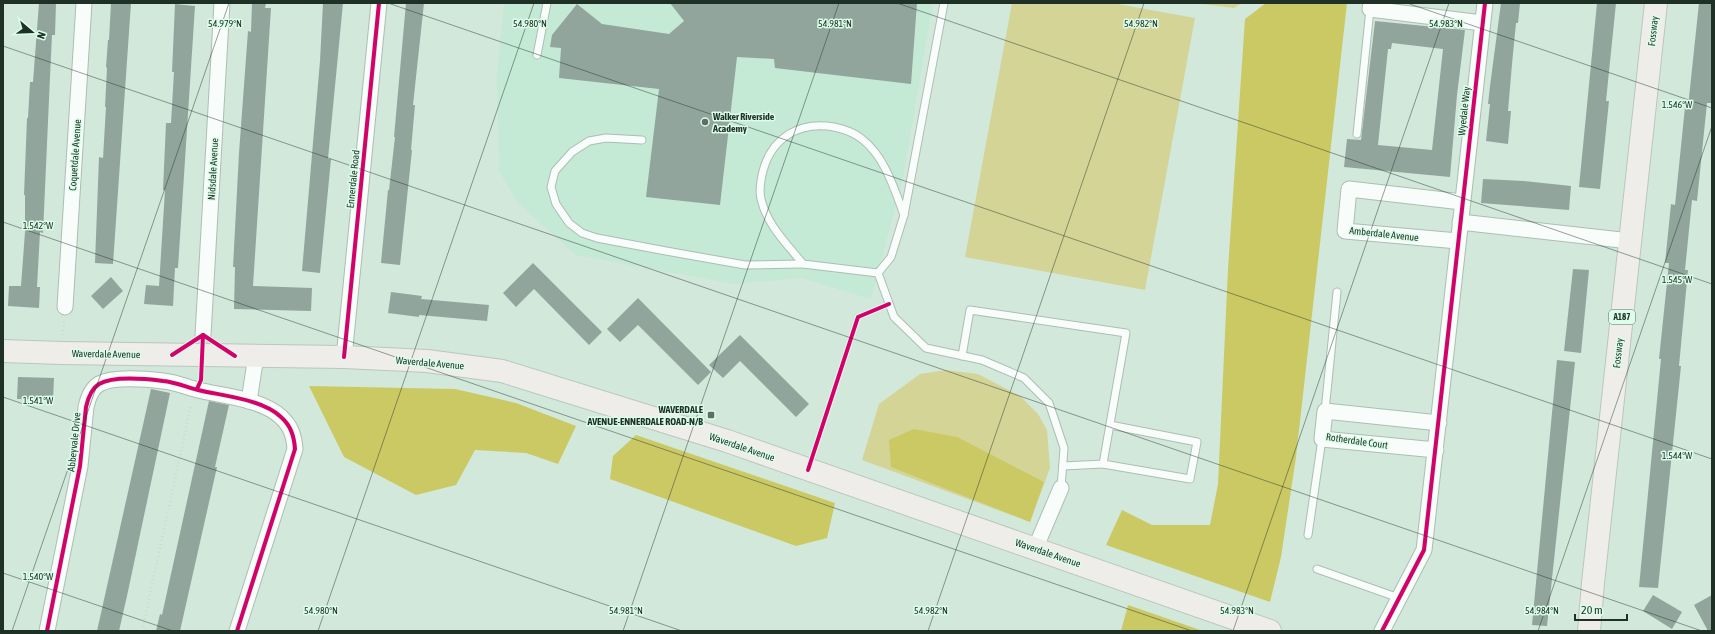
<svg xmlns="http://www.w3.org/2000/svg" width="1715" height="634" font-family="'Asap Condensed',sans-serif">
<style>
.built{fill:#c4e9d4}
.green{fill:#d4d496}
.forest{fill:#cbc964}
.building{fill:#92a59d;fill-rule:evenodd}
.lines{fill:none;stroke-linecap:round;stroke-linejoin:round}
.service-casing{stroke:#acbeb3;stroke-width:9}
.minor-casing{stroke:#acbeb3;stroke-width:17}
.primary-casing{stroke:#bac6bf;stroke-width:24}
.path{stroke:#d0d7d3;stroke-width:2.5;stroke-dasharray:1 3;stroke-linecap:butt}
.service{stroke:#f8fcfa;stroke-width:7}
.minor{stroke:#f8fcfa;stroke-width:15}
.primary{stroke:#efede9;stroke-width:22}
.cycleway-casing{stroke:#dbfde9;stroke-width:6}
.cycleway{stroke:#d6006c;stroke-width:4}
.ticks{fill:none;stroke:#1f3027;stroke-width:1;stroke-opacity:0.45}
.poi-dot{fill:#5e7066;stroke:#dbfde9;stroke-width:1.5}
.labels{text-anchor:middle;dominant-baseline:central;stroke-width:3;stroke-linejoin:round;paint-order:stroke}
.shield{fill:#dbfde9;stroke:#576e61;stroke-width:1}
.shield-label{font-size:9px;font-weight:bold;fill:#1f3027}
.street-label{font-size:10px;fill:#1f3027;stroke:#dbfde9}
.poi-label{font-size:10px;font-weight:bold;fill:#1f3027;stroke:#dbfde9;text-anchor:start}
.ticks-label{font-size:10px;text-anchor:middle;fill:#1f3027;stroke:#dbfde9;stroke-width:3;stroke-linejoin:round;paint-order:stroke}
</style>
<rect width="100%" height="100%" fill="#d2e8db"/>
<path class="built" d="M504,3H933L902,182L871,299L802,278L734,284L576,255L518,203L499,171L497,74Z"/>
<g class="green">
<path d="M1012,3H1112L1195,18L1145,290L965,257Z"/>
<path d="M1195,3H1242L1234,8Z"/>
<path d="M946,370L978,374L1020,396L1038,414L1047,430L1050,468L1030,522L862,460L879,404L920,374Z"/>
</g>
<g class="forest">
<path d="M1266,3H1347L1296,457L1281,557L1270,602L1106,545L1122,510L1152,525H1210L1218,484L1228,269L1245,19Z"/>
<path d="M309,386L455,389L516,403L576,426L558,464L526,453L475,450L456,485L416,495L344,457Z"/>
<path d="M914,429L957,437L1044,482L1030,522L891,467L889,440Z"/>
<path d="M636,435L835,503L827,538L796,546L610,479L613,456Z"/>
<path d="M1128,605L1203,631H1121Z"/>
</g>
<g class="building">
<path d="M39,3H56L55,35H52L50,77L43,233L40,232L37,287H40L39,308L8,306L9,286H21L25,232V195H24L27,118H28L30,82H33Z"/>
<path d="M111,3H131L113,264L95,263L99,157L103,158L106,107H105L107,68L106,67L108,40H109Z"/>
<path d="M252,3H266L265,8H271L253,286L312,288L311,311L234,309L235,267H233L239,153L248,31L251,32Z"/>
<path d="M323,3H343L328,159H331L320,273L302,271L320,61Z"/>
<path d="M406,3H424L413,105H415L411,150H412L400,265L381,263L388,190H389L395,137H394Z"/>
<path d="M670,3H917L911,84L775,68L774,59L737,57L720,205L646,197L659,89L559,78L561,48L550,47L552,35L577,4L602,24L669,34L684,21Z"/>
<path d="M1501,3H1520L1518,23H1516L1512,64L1508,111H1511L1508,144L1486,141L1490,104H1488L1490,86Z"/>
<path d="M1597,3H1616L1606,101H1609L1600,189L1579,187Z"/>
<path d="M1699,3H1712V103H1707L1697,201L1692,200L1685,270H1688L1679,366H1681L1658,588L1639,587L1661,359H1659L1669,263H1665L1671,204L1675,205L1685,107H1688Z"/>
<path d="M175,4L195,6L178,268H175L173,306L144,304L146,285L159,286L165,190H163L166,123H171L174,72H172Z"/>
<path d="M1375,21L1465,30L1457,95L1450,177L1344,167L1347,139L1361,140ZM1392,43L1443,49L1432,150L1378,145L1388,49H1391Z"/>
<path d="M1483,179L1524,181L1571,186L1569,210L1481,203Z"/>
<path d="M533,263L602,332L589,345L534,289L516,307L503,293Z"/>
<path d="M1573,269L1589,270L1581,353L1564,351Z"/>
<path d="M111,277L123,291L103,309L91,296Z"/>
<path d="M391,292L422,296L421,299L489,305L487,321L419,315V317L388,313Z"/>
<path d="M638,298L711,372L698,385L638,325L620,342L607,329Z"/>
<path d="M740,335L809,404L796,417L740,361L723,378L709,365Z"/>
<path d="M1557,360L1575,362L1547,626L1532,625Z"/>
<path d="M18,377L54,378L53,400L17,399Z"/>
<path d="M151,389L170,393L127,596L119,631H97Z"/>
<path d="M209,401L229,405L215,467H217L180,631H156L160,614L162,615Z"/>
<path d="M1653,595L1682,612L1672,629L1643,611Z"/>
<path d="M1712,595V631H1708L1694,605Z"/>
</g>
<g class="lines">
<g class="service-casing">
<g id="service">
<path d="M944,3L904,215L891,257L878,273L894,317L926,348L982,360L1024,378L1049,403L1064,448L1061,488"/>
<path d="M537,55L547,3"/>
<path d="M1357,134L1370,9"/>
<path d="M642,140L606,138L589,141L572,152L555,171L551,187L556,204L569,223L582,233L597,238L666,251L745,265L803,264"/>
<path d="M878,273L803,264C787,244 767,225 761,199C759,191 761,179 763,171C772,137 800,121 834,127C843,129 855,133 862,139C885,157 894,188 904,215"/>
<path d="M962,356L970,310L1126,333L1103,464L1063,466"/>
<path d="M1325,411L1337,292"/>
<path d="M1103,464L1190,479L1197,442L1110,425"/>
<path d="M1308,535L1322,439"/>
<path d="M1317,569L1399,598"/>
</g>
</g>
<g class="minor-casing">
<g id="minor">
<path d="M1371,3L1370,9L1482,23"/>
<path d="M1460,222L1630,241"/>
<path d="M1458,241L1345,231L1349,189L1462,202"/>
<path d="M65,307L84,3"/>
<path d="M203,335L222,3"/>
<path d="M344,357L379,3"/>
<path d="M249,401L256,356"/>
<path d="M1436,450L1322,439L1325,411L1439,423"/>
<path d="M1035,549L1061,488"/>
<path d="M47,631L80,466L86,407C88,398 91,389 99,384C113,376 147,379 163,381C175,382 186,387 198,390C223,396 262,399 281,417C291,426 294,436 295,449L237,631"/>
<path d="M1382,631L1424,550L1485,3"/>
</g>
</g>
<g class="primary-casing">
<g id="primary">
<path d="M3,351L62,353L344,357L427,361L502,371L727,441L1270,631"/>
<path d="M1589,631L1593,583L1656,3"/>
</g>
</g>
<g class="path">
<path d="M63,335L64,322"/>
<path d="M142,631L191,405"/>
</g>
<use href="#service" class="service"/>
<use href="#minor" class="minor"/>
<use href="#primary" class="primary"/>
<g class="cycleway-casing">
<g id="cycleway">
<path d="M172,355L203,335L235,356"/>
<path d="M344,357L379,3"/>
<path d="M197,389L201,380L203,335"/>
<path d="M808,470L858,317L889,304"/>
<path d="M47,631L80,466L86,407C88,398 91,389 99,384C113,376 147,379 163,381C175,382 186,387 198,390C223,396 262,399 281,417C291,426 294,436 295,449L237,631"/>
<path d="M1382,631L1424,550L1485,3"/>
</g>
</g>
<use href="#cycleway" class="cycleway"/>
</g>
<path class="ticks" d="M388,3L1712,459M897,3L1712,284M1407,3L1712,108M3,46L1702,631M3,222L1192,631M3,397L682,631M3,573L173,631M12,631L229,3M318,631L534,3M623,631L839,3M928,631L1144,3M1233,631L1449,3M1538,631L1712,126"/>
<g class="poi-dot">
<circle cx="705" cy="122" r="4"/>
<rect x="707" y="411" width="8" height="8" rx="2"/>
</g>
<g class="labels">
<rect class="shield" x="1609" y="310" width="26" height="14" rx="3"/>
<g class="shield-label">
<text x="1622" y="317">A187</text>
</g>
<g class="street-label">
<text transform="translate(1653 31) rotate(-84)">Fossway</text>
<text transform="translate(1464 111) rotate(-84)">Wyedale Way</text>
<text transform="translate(75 155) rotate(-86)">Coquetdale Avenue</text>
<text transform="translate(213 169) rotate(-87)">Nidsdale Avenue</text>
<text transform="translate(353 179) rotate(-84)">Ennerdale Road</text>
<text transform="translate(1384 234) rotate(6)">Amberdale Avenue</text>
<text transform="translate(1618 353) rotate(-84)">Fossway</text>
<text transform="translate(106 354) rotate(1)">Waverdale Avenue</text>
<text transform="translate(430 363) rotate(5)">Waverdale Avenue</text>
<text transform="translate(1357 441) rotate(8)">Rotherdale Court</text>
<text transform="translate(74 442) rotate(-84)">Abbeyvale Drive</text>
<text transform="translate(742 447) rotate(19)">Waverdale Avenue</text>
<text transform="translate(1048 553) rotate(19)">Waverdale Avenue</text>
</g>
<g class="poi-label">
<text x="713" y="116">Walker Riverside<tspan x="713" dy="12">Academy</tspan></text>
<text x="703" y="409" text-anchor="end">WAVERDALE<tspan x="703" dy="12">AVENUE-ENNERDALE ROAD-N/B</tspan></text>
</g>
</g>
<g class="ticks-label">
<text x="225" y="27">54.979°N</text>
<text x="530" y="27">54.980°N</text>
<text x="835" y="27">54.981°N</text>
<text x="1141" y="27">54.982°N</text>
<text x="1446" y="27">54.983°N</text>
<text x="1677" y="108">1.546°W</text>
<text x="38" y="229">1.542°W</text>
<text x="1677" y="283">1.545°W</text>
<text x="38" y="404">1.541°W</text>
<text x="1677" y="459">1.544°W</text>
<text x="38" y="580">1.540°W</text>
<text x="321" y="614">54.980°N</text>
<text x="626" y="614">54.981°N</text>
<text x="931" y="614">54.982°N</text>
<text x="1237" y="614">54.983°N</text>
<text x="1542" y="614">54.984°N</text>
</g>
<rect width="1715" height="634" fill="none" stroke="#1f3027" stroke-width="8"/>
<g transform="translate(32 32) rotate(109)" stroke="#dbfde9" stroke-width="3" paint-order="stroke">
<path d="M0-3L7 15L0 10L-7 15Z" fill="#1f3027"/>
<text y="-6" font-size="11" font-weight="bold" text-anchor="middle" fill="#1f3027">N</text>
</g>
<path d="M1575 614v6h52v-6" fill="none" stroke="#1f3027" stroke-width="2"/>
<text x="1581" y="614" font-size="12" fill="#1f3027" stroke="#dbfde9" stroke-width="3" paint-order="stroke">20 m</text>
</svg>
